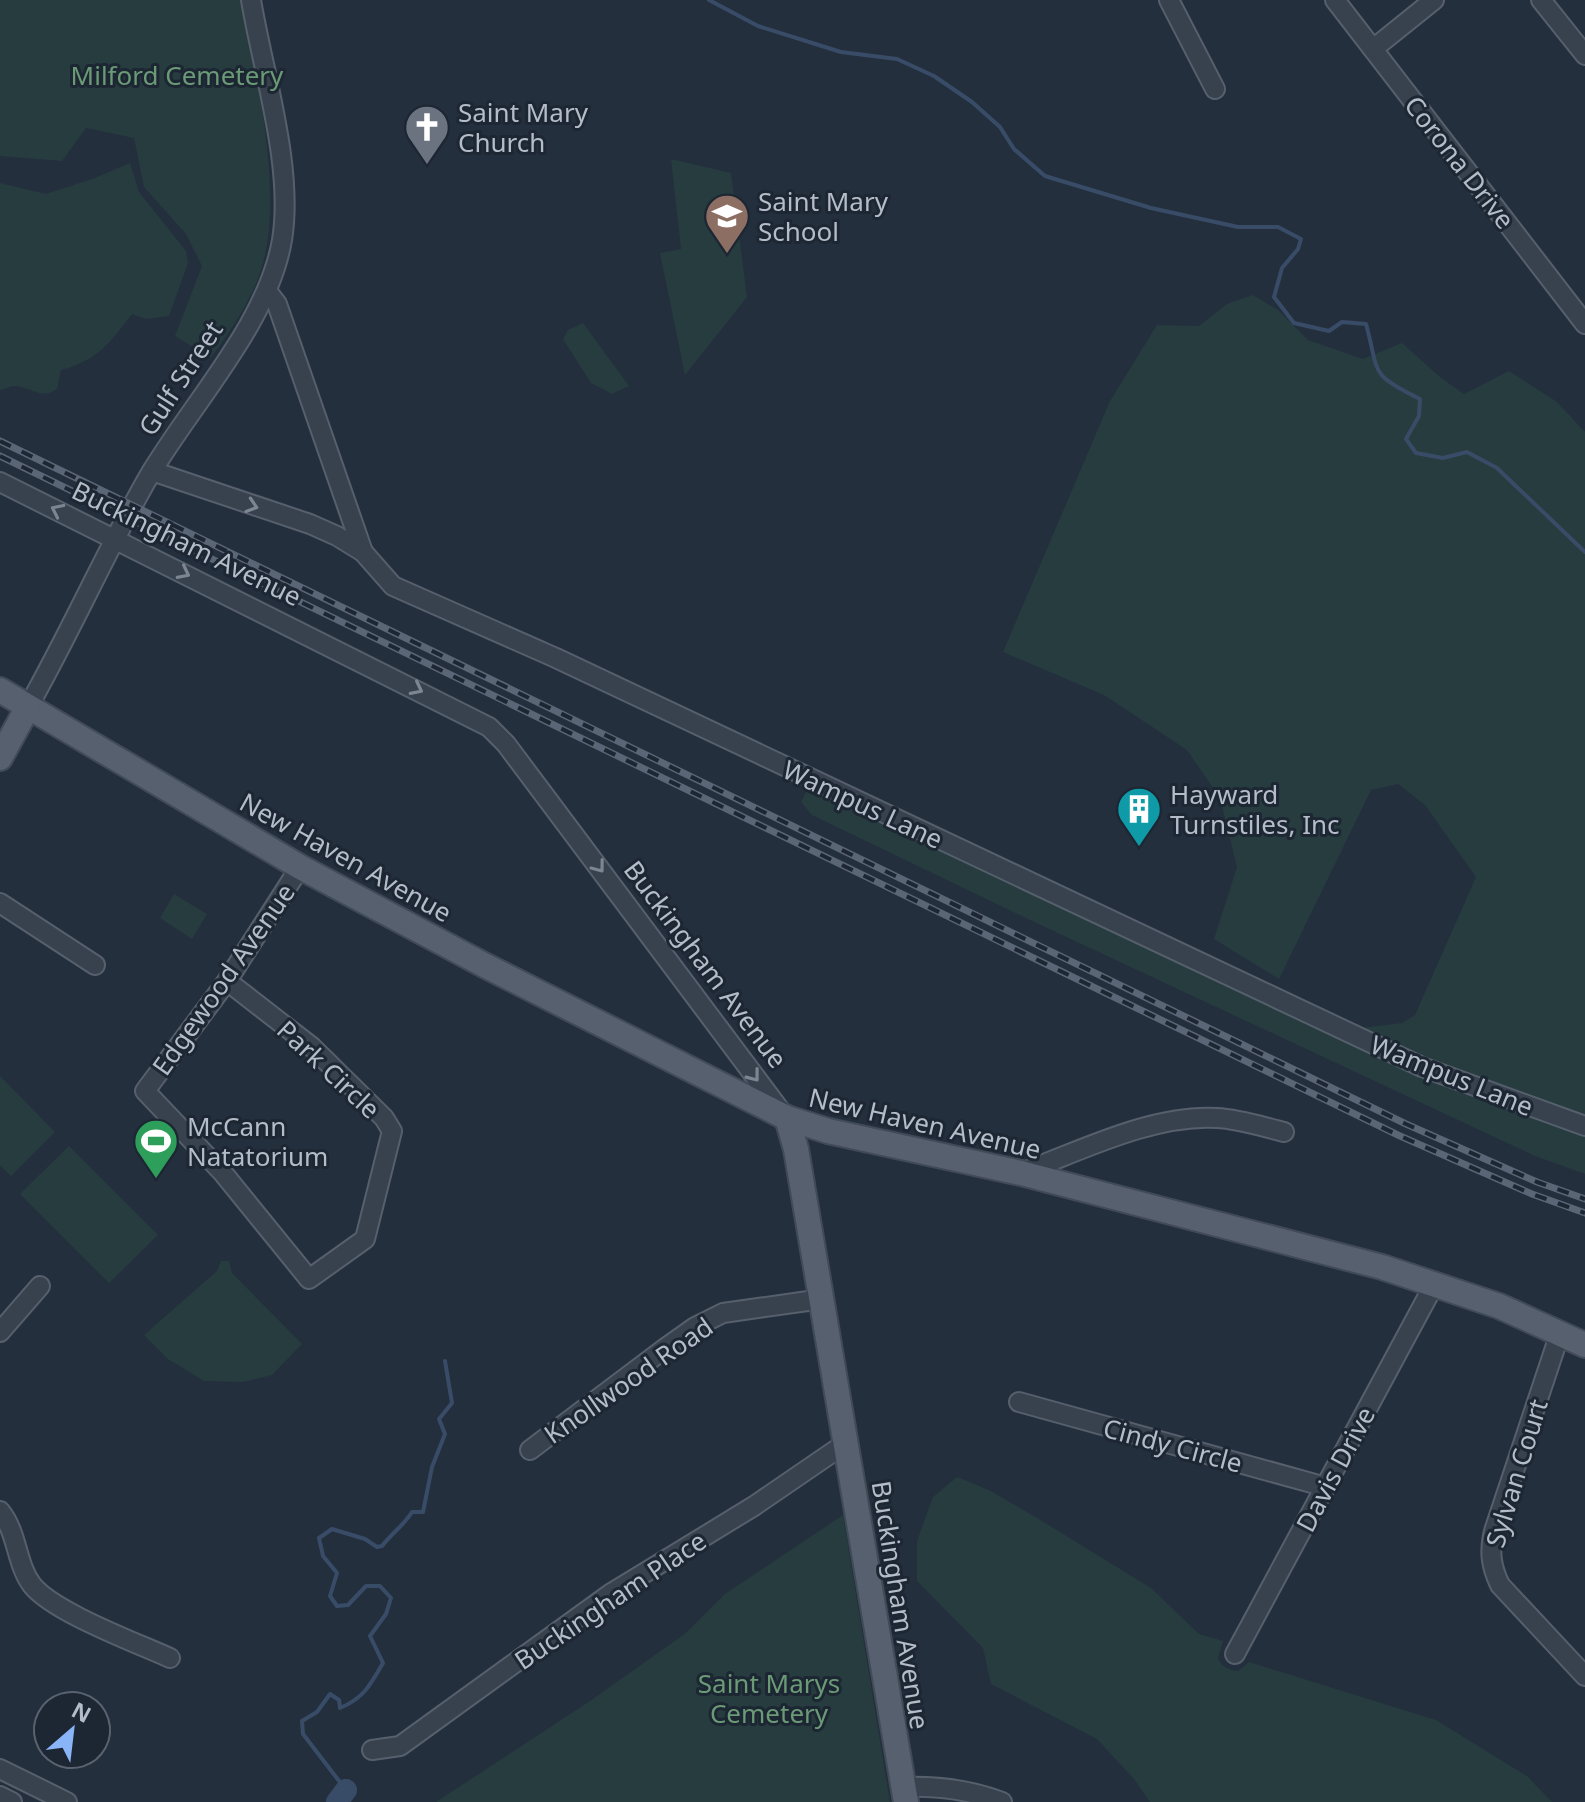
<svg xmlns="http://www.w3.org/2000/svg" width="1585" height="1802" font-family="'Noto Sans',sans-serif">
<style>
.green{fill:#263c3f}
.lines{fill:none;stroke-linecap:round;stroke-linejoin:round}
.stream{stroke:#394c67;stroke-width:4}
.river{stroke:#394c67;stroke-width:22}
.minor-casing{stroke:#565f6c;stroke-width:22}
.major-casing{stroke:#414a57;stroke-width:28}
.minor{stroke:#38414e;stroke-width:18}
.major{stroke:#56606e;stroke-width:24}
.rail-casing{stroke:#5a6575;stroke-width:7}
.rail{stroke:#1d2633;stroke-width:4;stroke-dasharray:12;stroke-linecap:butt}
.oneway{stroke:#7c8592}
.labels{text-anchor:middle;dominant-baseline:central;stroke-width:6;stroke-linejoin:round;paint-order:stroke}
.park-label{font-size:26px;fill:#6b9a76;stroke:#1d2633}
.poi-label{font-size:26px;fill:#b4bcc9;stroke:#1d2633;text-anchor:start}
.street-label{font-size:26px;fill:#b4bcc9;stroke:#1d2633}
</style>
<rect width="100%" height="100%" fill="#242f3e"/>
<g class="green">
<path d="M0,0H242C256,77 286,199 260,273C249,305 230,331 211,358L175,336L202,266L186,234L144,187L134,138L86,128L62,161L0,156Z"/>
<path d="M671,159L731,173L747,297L685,375L660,253L681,249Z"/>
<path d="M130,163L139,192L186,251L188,263L169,316L146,319L132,314C110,343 98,360 61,370L57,389C41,401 29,385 13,386C9,387 4,389 0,390V183L46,194L95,178Z"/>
<path d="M1253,295L1278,310L1308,340L1363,359L1402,343L1440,377L1464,394L1509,371L1557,402L1585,432V1174L1535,1156L1028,919L812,815L801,802L806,792L819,788L1042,898L1206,968L1337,1031L1402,1023L1415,1015L1476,877L1425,805L1398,784L1371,790L1279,979L1214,939L1237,867L1220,798L1187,750L1104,695L1003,652L1110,401L1157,325L1199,326L1227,304Z"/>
<path d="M583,323L629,386L612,394L591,383L563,339L568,330Z"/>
<path d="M174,894L207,914L192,939L160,918Z"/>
<path d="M0,1076L55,1132L11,1176L0,1165Z"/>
<path d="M69,1146L158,1235L109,1283L20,1194Z"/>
<path d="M221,1261H229L232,1273L302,1344L272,1375L243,1382L204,1381L168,1359L144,1335L217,1271Z"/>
<path d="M957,1477L989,1490L1042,1521L1151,1588L1199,1634L1223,1641L1218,1658C1222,1667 1228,1670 1238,1671L1249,1662L1436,1720L1527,1776L1552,1802H1150L1134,1779L1097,1739L991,1684L983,1648L917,1581V1541L933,1497Z"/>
<path d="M843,1515L890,1802H436L590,1701L686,1633L725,1594Z"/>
</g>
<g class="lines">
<g class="stream">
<path d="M709,0L758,26L841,52L897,59L934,76L972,102L1000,127L1014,149L1045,176L1151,208L1238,227H1278L1301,239L1298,249L1282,268L1274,297L1294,323L1329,331L1342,322L1366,324C1380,375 1368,373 1420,399L1419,416L1406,439L1416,453L1443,458L1467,452L1497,468L1585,552"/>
<path d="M346,1790L303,1734L302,1721L317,1712L330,1694L339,1700L340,1708C364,1698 370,1685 383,1663L370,1636L386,1614L391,1598L380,1586H366L348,1605L337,1606L330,1596L337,1573L323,1556L319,1538L332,1529L365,1539L377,1547L382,1546C392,1533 404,1525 412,1512H423L432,1467L445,1434L439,1419L452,1403L445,1361"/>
</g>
<path class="river" d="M337,1802L346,1790"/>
<g class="minor-casing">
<g id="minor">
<path d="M1169,0L1215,89"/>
<path d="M1335,0L1585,324"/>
<path d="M1541,0L1585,55"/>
<path d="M1373,49L1434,0"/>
<path d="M267,291L277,304L363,552"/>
<path d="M152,471L310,524L337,536L363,552L393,586L556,658L1422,1067L1585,1126"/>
<path d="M0,482L489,727L506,744L783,1114"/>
<path d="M28,707C71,631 106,551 149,476C192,403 268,323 282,240C294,168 263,72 251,0"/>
<path d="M0,903L95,965"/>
<path d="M227,981L312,1047L384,1118L392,1131L365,1239L309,1279L223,1173L145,1091L227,981L300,867"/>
<path d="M1021,1173C1080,1151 1153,1114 1217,1118C1240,1119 1263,1127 1284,1132"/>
<path d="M0,1332L40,1286"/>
<path d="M1560,1333L1494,1531C1489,1552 1491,1566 1500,1585L1585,1676"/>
<path d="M1019,1402L1326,1487"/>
<path d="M530,1450L664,1349L695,1327L723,1313L822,1299"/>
<path d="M0,1511C18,1533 16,1564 32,1585C53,1612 137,1643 170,1658"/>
<path d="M1235,1654L1435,1283"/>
<path d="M372,1750L400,1746L610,1594L754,1506L846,1443"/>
<path d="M0,1769L67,1802"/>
<path d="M904,1787C937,1786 971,1790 1002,1802"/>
<path d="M0,1796L12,1802"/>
</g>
</g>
<g class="major-casing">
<g id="major">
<path d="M0,690L300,867L484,965L787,1118L828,1131L1021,1173L1382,1267L1499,1306L1585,1345"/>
<path d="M0,758L28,707"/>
<path d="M787,1118L796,1149L906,1802"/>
</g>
</g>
<use href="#minor" class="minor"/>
<use href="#major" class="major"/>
<g class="rail-casing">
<g id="rail">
<path d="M0,441L1406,1124L1537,1182L1585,1199"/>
<path d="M0,456L1400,1136L1532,1194L1585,1213"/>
</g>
</g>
<use href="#rail" class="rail"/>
</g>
<defs><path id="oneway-chevron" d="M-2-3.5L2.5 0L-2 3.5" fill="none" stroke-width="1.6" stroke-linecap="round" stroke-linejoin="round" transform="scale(2)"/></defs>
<g class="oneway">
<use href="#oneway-chevron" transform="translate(252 506) rotate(18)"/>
<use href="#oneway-chevron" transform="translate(57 510) rotate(-154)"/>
<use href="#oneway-chevron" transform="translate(184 573) rotate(27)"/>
<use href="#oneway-chevron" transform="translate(417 689) rotate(27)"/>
<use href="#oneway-chevron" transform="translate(599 867) rotate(53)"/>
<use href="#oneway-chevron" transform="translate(754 1076) rotate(52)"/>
</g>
<defs>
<g id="church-pin" transform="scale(2.3)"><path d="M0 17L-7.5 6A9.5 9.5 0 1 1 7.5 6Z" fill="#6b7280" stroke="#1d2633"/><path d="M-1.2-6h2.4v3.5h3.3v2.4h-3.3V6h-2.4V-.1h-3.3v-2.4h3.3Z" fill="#fff"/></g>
<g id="school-pin" transform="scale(2.3)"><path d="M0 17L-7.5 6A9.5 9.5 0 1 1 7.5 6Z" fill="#8d6e63" stroke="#1d2633"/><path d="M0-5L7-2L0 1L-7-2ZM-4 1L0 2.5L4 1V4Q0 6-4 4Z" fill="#fff"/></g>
<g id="building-pin" transform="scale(2.3)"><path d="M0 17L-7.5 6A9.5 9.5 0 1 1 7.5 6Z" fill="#0f9aa8" stroke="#1d2633"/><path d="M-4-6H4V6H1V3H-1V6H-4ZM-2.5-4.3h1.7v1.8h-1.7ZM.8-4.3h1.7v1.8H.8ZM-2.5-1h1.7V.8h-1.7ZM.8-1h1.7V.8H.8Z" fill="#fff"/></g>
<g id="stadium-pin" transform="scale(2.3)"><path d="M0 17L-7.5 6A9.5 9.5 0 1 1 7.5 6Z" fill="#2e9e5b" stroke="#1d2633"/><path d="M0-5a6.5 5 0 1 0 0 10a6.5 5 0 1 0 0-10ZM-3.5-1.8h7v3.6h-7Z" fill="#fff"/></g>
</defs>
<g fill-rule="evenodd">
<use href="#church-pin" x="427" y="127"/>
<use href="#school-pin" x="727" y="216"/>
<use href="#building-pin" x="1139" y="809"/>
<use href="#stadium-pin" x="156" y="1141"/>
</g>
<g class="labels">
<g class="park-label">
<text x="177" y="75">Milford Cemetery</text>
<text x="769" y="1683">Saint Marys<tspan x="769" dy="30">Cemetery</tspan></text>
</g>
<g class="poi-label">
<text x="458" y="112">Saint Mary<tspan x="458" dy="30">Church</tspan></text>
<text x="758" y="201">Saint Mary<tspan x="758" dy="30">School</tspan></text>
<text x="1170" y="794">Hayward<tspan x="1170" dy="30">Turnstiles, Inc</tspan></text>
<text x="187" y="1126">McCann<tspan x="187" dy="30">Natatorium</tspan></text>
</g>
<g class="street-label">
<text transform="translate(1460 162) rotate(52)">Corona Drive</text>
<text transform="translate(180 378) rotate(-57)">Gulf Street</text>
<text transform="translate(187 543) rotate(26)">Buckingham Avenue</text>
<text transform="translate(863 804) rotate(25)">Wampus Lane</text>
<text transform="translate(346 857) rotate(29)">New Haven Avenue</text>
<text transform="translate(706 964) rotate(53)">Buckingham Avenue</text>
<text transform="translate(223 979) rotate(-55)">Edgewood Avenue</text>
<text transform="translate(329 1069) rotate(43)">Park Circle</text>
<text transform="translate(1452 1075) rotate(22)">Wampus Lane</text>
<text transform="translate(925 1123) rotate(13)">New Haven Avenue</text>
<text transform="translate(628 1380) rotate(-35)">Knollwood Road</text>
<text transform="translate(1173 1445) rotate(15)">Cindy Circle</text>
<text transform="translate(1335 1469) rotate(-62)">Davis Drive</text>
<text transform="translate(1516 1473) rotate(-73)">Sylvan Court</text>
<text transform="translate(610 1600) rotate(-34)">Buckingham Place</text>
<text transform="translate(901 1605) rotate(81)">Buckingham Avenue</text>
</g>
</g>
<g transform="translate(72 1730) rotate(28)"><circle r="38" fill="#1d2633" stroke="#59626f" stroke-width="2"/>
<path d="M0-6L14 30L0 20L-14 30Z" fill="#8ab4f8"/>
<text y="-12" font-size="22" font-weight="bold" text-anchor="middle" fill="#b4bcc9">N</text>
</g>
</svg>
